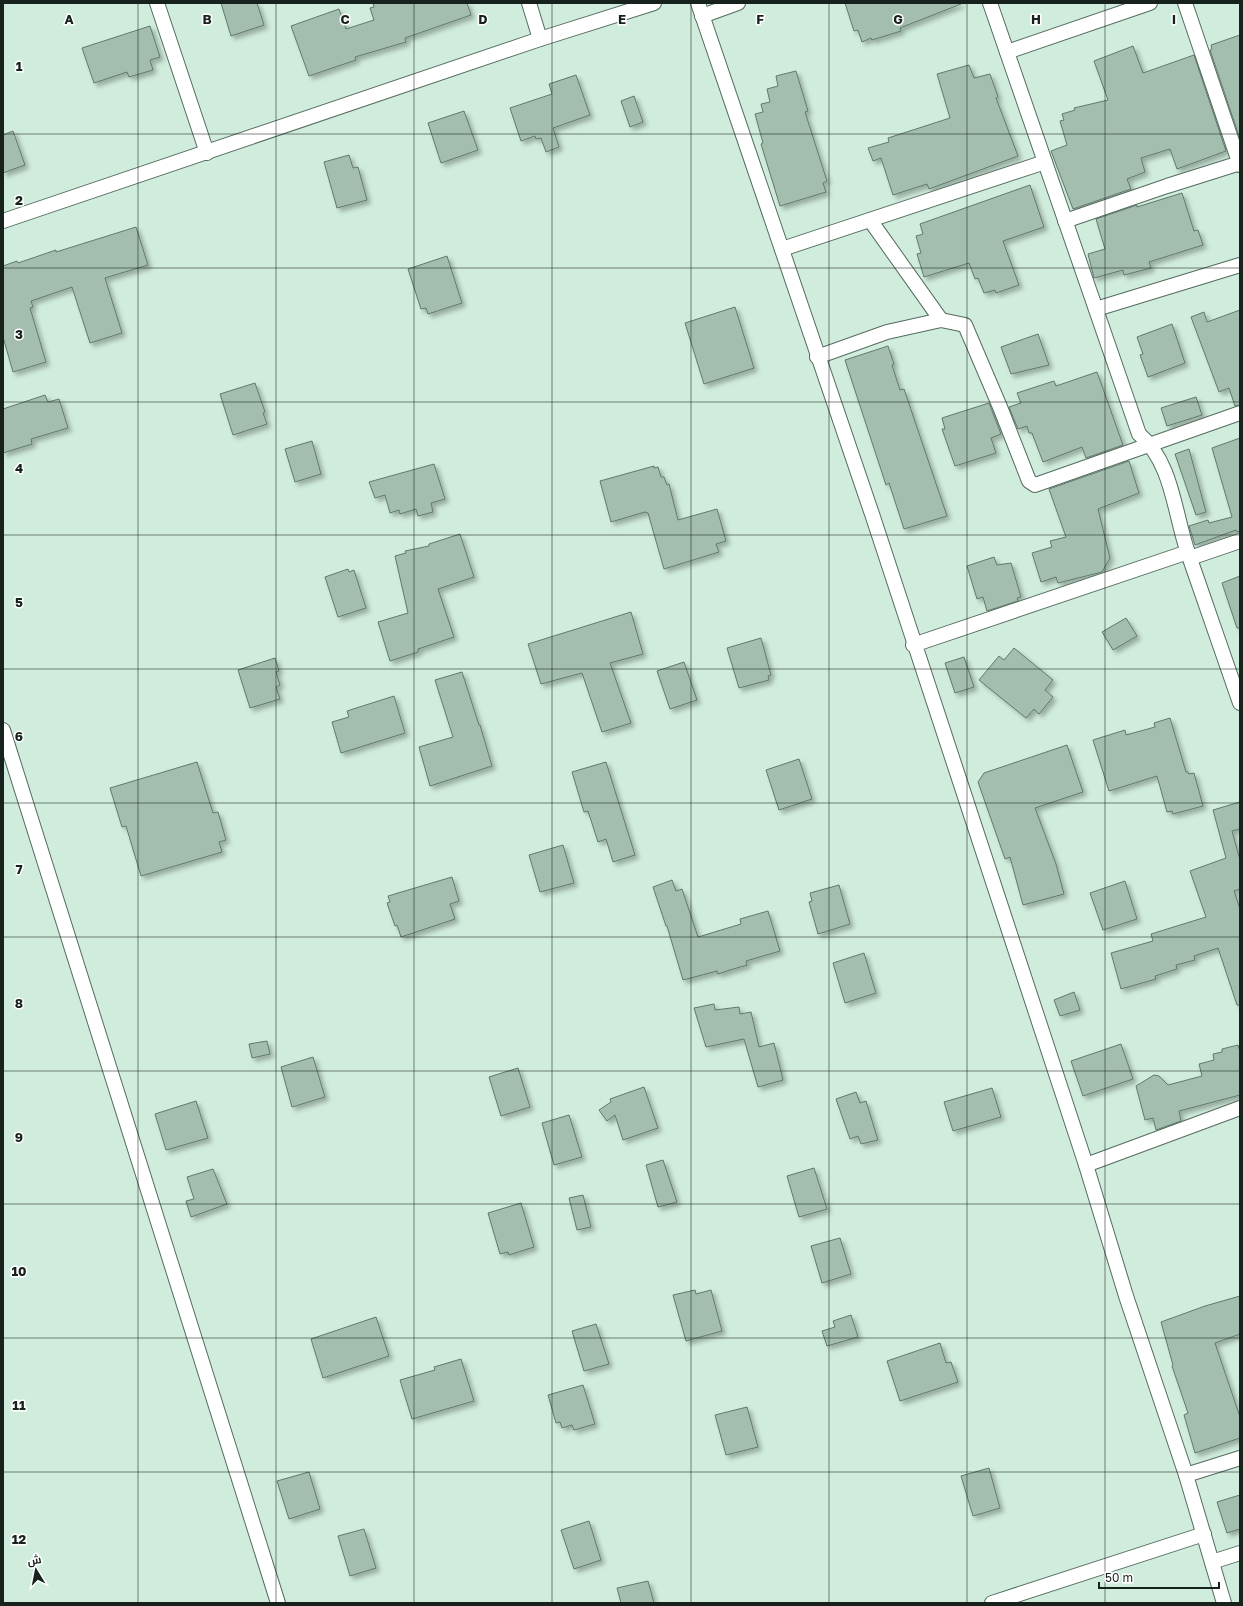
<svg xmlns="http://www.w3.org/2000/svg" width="1243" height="1606" font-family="'Golos Text',Cairo,sans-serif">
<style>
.building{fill:#a3beaf;stroke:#60796b;filter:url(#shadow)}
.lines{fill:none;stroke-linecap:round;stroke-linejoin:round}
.minor-casing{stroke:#546c5f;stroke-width:16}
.minor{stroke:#fff;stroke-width:14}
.grid{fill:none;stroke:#18221d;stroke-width:1;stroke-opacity:0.55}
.grid-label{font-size:13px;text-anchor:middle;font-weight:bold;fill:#18221d;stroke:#fff;stroke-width:3;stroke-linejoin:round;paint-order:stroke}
</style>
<defs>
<filter id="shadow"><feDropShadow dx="3.5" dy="3.5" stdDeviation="2" flood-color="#0004"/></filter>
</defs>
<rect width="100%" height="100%" fill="#d0ecdc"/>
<g class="building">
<path d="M221,3H257L264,25L231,36Z"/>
<path d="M373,3H467L471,15L405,38L406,42L355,57L356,60L309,76L291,26L339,9L346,29L374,20L370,8L374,7Z"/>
<path d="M845,3H961V4L900,28L901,31L872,40L871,38L862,42L858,30L854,31Z"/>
<path d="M150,26L160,57L150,60L153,70L129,77L127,72L94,83L82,48Z"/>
<path d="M1240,35V139L1210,50L1212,49L1211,45Z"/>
<path d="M1133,46L1143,73L1194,55L1226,151L1177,169L1170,149L1141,158L1145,172L1127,179L1131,189L1073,209L1051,151L1067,145L1060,121L1064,120L1062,114L1075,110L1074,108L1108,100L1094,61Z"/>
<path d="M969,65L974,78L990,74L998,97L996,98L1018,156L929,189L927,184L893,195L881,158L873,161L868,148L889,142L888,138L950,118L937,74Z"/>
<path d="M796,71L808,111L805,112L827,181L823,183L826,192L780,206L761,144L763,143L755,114L763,112L761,104L770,102L767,89L778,86L776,76Z"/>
<path d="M576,75L590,115L553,128L559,147L546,152L541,138L536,139L535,136L521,141L510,108L552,94L549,84Z"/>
<path d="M634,96L643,122L630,127L621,101Z"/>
<path d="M464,111L478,150L441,163L428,123Z"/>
<path d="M13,131L25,165L3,173V135Z"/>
<path d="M349,155L353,168L358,167L367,200L337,208L324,162Z"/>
<path d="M1030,185L1044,227L1003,241L1019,285L996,293L995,290L984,293L978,278L975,279L969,263L924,277L917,254L921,253L916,236L923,234L920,224Z"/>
<path d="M1182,193L1194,231L1198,230L1203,245L1149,262L1151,268L1124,275L1123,270L1094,278L1088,254L1105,249L1096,219L1137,205V207Z"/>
<path d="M136,227L148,265L105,278L122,333L90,343L72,287L31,301L33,307L30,308L46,362L13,372L3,337V266L17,261L18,263L56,250V252Z"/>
<path d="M447,256L462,303L428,314L426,308L421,309L408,269Z"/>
<path d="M735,307L754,368L704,384L685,323Z"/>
<path d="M1240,310V405L1235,406L1229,388L1219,392L1191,317L1204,312L1207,322Z"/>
<path d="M1172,324L1185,363L1148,377L1140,355L1143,354L1137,337Z"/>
<path d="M1038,334L1049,365L1011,374L1001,347Z"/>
<path d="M888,346L894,364L892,365L900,390L904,389L947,516L904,529L889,483L886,485L845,360Z"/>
<path d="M1097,372L1123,445L1086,458L1082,447L1043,462L1032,433H1029L1027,426L1018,429L1009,407L1021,403L1017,393L1054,381L1056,386Z"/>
<path d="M255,383L265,412L263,413L267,424L233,435L220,394Z"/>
<path d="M45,395L48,402L59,399L68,428L31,439L32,444L3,453V409Z"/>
<path d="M1196,397L1202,415L1167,426L1161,408Z"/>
<path d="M989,403L1001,434L991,438L996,453L955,466L942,429H945L942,418Z"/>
<path d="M1240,438V531L1237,532L1236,530L1195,545L1189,526L1208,520L1209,523L1232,517L1212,448Z"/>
<path d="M312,441L321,474L295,482L285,449Z"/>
<path d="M1189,449L1206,512L1196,515L1175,454Z"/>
<path d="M1129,461L1139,493L1098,509L1110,558L1102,572L1058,583L1056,577L1041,582L1032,553L1052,547L1050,541L1066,537L1049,489Z"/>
<path d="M434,464L445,499L431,503L433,512L418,516L416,509L400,514L399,510L390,513L385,495L375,498L369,482Z"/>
<path d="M654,466V468L658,467L661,477H664L667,485L669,484L678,520L717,509L726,541L716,544L719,552L664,569L648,513L645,512L611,522L600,481Z"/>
<path d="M460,534L474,577L438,589L454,637L418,649V652L390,661L378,622L408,613L395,556L406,553L405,551L429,546V544Z"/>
<path d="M994,557L997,565L1011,563L1021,597L1017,598L1018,601L987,611L983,597L977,599L967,566Z"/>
<path d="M348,569L349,572L354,570L366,608L338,617L325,577Z"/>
<path d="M1240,576V628H1237L1222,583Z"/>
<path d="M631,612L643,654L610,663L631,723L602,732L582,673L541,684L528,644Z"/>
<path d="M1126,618L1137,636L1113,650L1102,632Z"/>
<path d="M761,638L771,675L768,676L769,680L739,688L727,648Z"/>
<path d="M1014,648L1053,680L1045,690L1053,697L1039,714L1034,709L1026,718L979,680L999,656L1004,660Z"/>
<path d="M964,657L974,687L955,693L945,663Z"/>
<path d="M275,658L279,671L276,672L280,685L276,687L280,699L250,708L238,670Z"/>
<path d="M684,662L697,700L670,709L657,671Z"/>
<path d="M462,672L479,725H480L492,766L430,786L419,747L453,737L435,680Z"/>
<path d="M394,696L405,733L341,753L332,722L349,717L347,711Z"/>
<path d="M1170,718L1186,772H1188L1189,774L1194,773L1203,806L1173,814L1172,811L1167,812L1157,776L1109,791L1093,740L1125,730L1126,735L1155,727L1154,723Z"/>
<path d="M1067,745L1083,792L1035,808L1056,864L1064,894L1023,905L1010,857L1005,859L978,782L984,773Z"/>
<path d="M799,759L812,799L779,810L766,770Z"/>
<path d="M197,762L213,813L218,812L226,840L219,842L222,852L141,876L126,826L122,827L110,788Z"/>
<path d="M606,762L635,855L613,862L606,839L598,842L588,811L584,812L572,772Z"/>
<path d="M1240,802V829L1232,831L1240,860V889L1234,891L1240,909V1005H1237L1218,948L1194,956L1195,960L1176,965L1177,969L1155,976L1156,979L1121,989L1111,953L1153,941L1151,934L1206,917L1190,871L1226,858L1213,810Z"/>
<path d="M563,845L574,883L540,892L529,855Z"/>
<path d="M452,877L459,901L450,904L455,919L401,937L397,925L395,926L387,903L390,902L388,896Z"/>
<path d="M672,880L676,891L682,889L698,937L741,924L740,919L768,911L780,951L746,961L747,965L730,970L718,974L717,971L683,980L667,926H666L653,887Z"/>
<path d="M1125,881L1137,919L1103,930L1090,893Z"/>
<path d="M839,885L850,924L818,934L809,902L812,901L810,893Z"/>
<path d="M864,953L876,993L845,1003L833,963Z"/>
<path d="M1074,992L1080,1010L1060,1016L1054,1000Z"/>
<path d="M714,1004L715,1010L739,1007L740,1014L751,1012L759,1047L774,1043L783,1080L758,1087L744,1039L706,1047L694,1008Z"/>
<path d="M267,1041L270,1054L252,1058L249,1044Z"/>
<path d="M1121,1044L1133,1079L1083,1096L1071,1061Z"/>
<path d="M1238,1045L1240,1052V1095L1179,1111L1181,1121L1156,1130L1153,1118L1145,1120L1136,1086L1154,1075L1159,1076L1168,1085L1202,1076L1199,1064L1214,1060L1213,1054L1222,1052V1049Z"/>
<path d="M313,1057L325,1097L292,1107L281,1067Z"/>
<path d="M518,1068L530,1107L501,1116L489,1077Z"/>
<path d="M644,1087L658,1128L623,1140L615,1115L607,1121L599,1110L611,1102L610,1099Z"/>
<path d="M992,1088L1001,1117L953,1131L944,1102Z"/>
<path d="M856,1092L860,1103L866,1101L878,1140L861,1144L858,1136L850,1139L836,1099Z"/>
<path d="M196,1101L208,1138L166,1150L155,1114Z"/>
<path d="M569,1115L582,1157L554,1165L542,1123Z"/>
<path d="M663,1160L677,1202L658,1207L646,1165Z"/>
<path d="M814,1168L827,1209L799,1217L787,1176Z"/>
<path d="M213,1169L227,1204L191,1217L186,1201L194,1199L187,1177Z"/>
<path d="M583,1195L591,1227L577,1230L569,1198Z"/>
<path d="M521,1203L534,1247L509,1255L508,1252L500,1254L488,1213Z"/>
<path d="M840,1238L851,1274L822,1283L811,1246Z"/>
<path d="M695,1290L696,1294L711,1290L722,1331L686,1341L673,1295Z"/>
<path d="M1240,1296V1334L1215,1343L1240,1417V1438L1195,1453L1184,1415L1188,1413L1172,1366L1173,1365L1161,1322L1205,1306Z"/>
<path d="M851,1315L858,1337L827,1346L822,1331L835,1327L833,1321Z"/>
<path d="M376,1317L389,1356L323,1378L311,1339Z"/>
<path d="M596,1324L609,1364L584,1371L572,1331Z"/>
<path d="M940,1343L946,1363L951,1362L958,1382L900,1401L887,1361Z"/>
<path d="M461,1359L474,1401L412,1419L400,1380L435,1370L434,1367Z"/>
<path d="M583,1385L595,1424L574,1430L572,1425L562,1428L560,1422L556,1423L548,1395Z"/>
<path d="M747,1407L758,1447L726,1455L715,1415Z"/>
<path d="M989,1468L1000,1508L973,1516L961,1476Z"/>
<path d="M309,1472L320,1509L289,1519L277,1481Z"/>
<path d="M1240,1495V1529L1227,1533L1217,1502Z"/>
<path d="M589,1521L601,1560L574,1569L561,1530Z"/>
<path d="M364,1529L376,1568L350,1576L338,1536Z"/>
<path d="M648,1581L654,1603H621L617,1588Z"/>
</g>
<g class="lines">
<g class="minor-casing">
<g id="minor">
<path d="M157,3L207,153"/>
<path d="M529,3L540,39"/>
<path d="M698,3L873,517L1086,1165L1126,1296L1186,1475L1224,1603"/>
<path d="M990,3L1139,434C1173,463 1174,513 1188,553C1205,603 1223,653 1240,703"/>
<path d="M1185,3L1240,165"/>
<path d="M702,16L738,3"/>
<path d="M1007,52L1150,3"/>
<path d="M870,220L941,320"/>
<path d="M3,221L540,39L654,3"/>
<path d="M1065,221L1167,186L1240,163"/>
<path d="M782,249L1045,162"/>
<path d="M1096,309L1240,265"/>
<path d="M817,357L887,332L941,320L965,325L1000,407L1029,481L1035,485L1240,413"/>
<path d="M1190,558L1240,541"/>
<path d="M913,645L1188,552"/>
<path d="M3,730L278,1603"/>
<path d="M1086,1165L1240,1108"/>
<path d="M1186,1475L1240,1458"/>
<path d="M1212,1562L1240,1553"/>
<path d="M992,1603L1204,1534"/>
</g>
</g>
<use href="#minor" class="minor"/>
</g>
<path class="grid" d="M138,3V1603M276,3V1603M414,3V1603M552,3V1603M691,3V1603M829,3V1603M967,3V1603M1105,3V1603M3,134H1240M3,268H1240M3,402H1240M3,535H1240M3,669H1240M3,803H1240M3,937H1240M3,1071H1240M3,1204H1240M3,1338H1240M3,1472H1240"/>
<g class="grid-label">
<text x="69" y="24">A</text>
<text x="207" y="24">B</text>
<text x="345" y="24">C</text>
<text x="483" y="24">D</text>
<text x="622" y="24">E</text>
<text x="760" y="24">F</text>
<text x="898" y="24">G</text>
<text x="1036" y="24">H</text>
<text x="1174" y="24">I</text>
<text x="19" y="71">1</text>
<text x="19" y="205">2</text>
<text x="19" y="339">3</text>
<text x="19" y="473">4</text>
<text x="19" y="607">5</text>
<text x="19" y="741">6</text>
<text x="19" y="874">7</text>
<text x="19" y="1008">8</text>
<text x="19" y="1142">9</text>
<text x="19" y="1276">10</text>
<text x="19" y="1410">11</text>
<text x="19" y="1544">12</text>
</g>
<rect width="1243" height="1606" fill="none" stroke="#18221d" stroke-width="8"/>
<g transform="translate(36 1570) rotate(350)" stroke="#ffffff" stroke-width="3" paint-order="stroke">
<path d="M0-3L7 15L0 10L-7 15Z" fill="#18221d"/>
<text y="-6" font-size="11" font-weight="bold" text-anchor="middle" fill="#18221d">ش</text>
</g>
<path d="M1099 1582v6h120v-6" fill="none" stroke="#18221d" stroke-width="2"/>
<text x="1105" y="1582" font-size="12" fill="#18221d" stroke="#ffffff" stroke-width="3" paint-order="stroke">50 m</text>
</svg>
